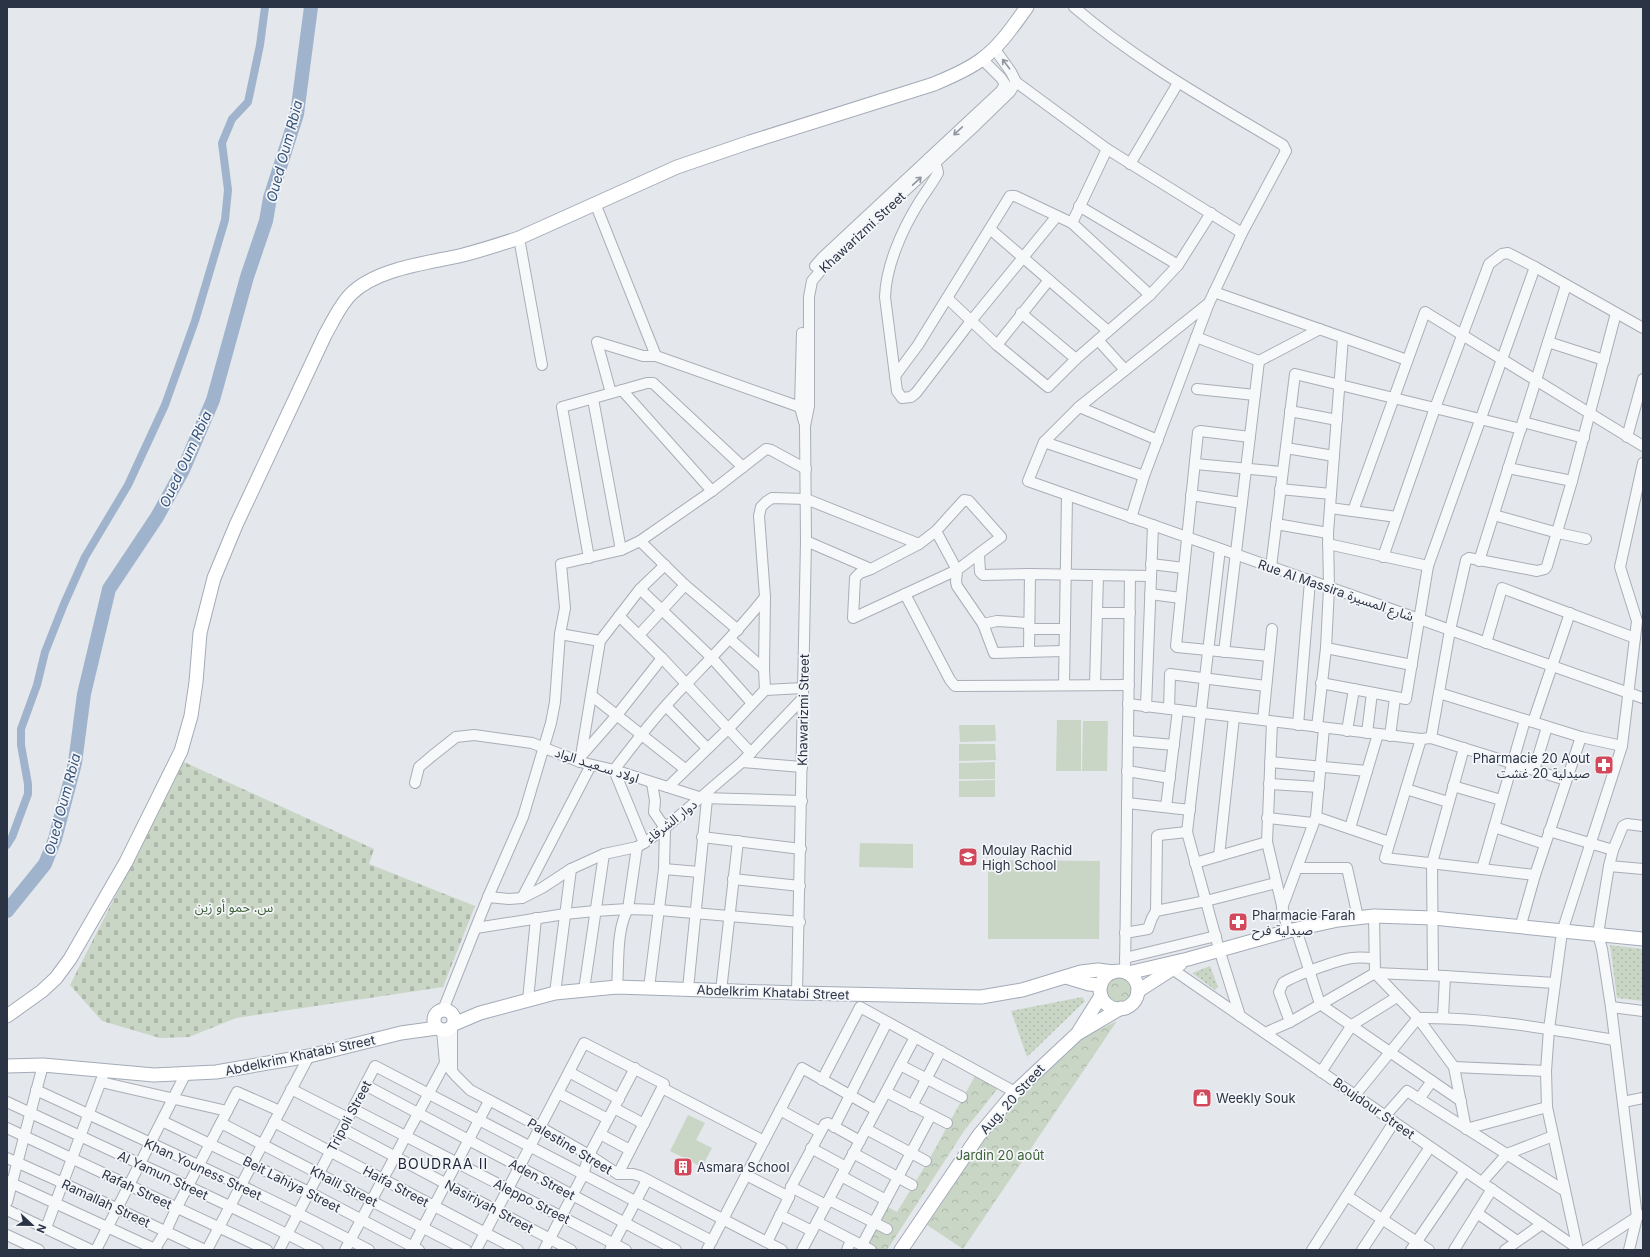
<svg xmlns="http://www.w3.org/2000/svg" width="1650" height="1257" font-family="Inter,'Noto Sans Arabic',sans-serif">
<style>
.grass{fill:url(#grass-dots)}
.cemetery{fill:url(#cemetery-stones)}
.park{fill:url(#park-crowns)}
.pitch{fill:#c9d6c5}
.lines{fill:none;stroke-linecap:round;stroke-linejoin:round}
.canal{stroke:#9fb4cc;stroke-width:8}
.river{stroke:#9fb4cc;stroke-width:14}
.minor-casing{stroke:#a9aeb7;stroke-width:12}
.major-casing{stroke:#a3abb8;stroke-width:15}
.minor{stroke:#f7f8fa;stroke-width:10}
.major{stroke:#fff;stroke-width:13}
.oneway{stroke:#9196a0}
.labels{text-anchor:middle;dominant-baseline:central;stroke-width:3.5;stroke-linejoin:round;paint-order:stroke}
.street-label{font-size:13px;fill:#2b3445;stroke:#f4f6f9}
.poi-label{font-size:13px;fill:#2b3445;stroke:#f4f6f9;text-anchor:start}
.park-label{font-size:13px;fill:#3f6138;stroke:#f4f6f9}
.water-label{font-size:14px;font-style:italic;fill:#34527a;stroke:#f4f6f9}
.neighbourhood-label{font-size:14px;letter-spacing:1px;fill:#1d2536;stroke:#f4f6f9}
</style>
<defs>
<pattern id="grass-dots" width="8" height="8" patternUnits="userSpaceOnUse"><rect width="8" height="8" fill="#c9d6c5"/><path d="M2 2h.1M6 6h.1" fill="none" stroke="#adb8ab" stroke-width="1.8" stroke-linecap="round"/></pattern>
<pattern id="cemetery-stones" width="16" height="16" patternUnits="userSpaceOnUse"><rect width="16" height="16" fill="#c9d6c5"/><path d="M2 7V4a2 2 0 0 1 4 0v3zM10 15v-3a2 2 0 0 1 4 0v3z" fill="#adb8ab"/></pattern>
<pattern id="park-crowns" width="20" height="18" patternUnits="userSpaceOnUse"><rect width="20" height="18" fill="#c9d6c5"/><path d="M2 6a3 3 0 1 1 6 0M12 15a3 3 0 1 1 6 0" fill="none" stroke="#adb8ab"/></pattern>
</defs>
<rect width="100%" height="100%" fill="#e4e7ec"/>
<g class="grass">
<path d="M1610,945L1643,949V1001L1617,998Z"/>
<path d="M1210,966L1218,987L1215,990L1192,973Z"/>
<path d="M1082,997L1085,1001L1027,1057L1011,1011Z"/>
</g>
<path class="cemetery" d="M184,762L374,849L369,864L475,906L443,987L236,1018L189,1037L160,1038L102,1021L70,985Z"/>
<g class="park">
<circle cx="1119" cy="990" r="14"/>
<path d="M1117,1021L963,1249L927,1225L986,1137L1012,1106L1048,1068L1079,1039Z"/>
<path d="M976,1074L999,1087L964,1131L887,1250H872L863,1245L884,1205L897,1212L930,1158Z"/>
</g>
<g class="pitch">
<path d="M1057,720H1081V771H1056Z"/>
<path d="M1083,721H1108L1107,771H1082Z"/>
<path d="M959,725H995L996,741L960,742Z"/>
<path d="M959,744H995L996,760L959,761Z"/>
<path d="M995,762V779H959V763Z"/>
<path d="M995,780V797H959V781Z"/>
<path d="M860,843L913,844V868L859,867Z"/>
<path d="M988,860L1100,861L1099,939H988Z"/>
<path d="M688,1115L705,1123L696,1140L712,1148L702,1167L670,1151Z"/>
</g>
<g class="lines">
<path class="canal" d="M7,845L12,837L28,794V784L21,745V729L37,685L45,652L64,604L85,557L128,485L165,405L195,321L225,220L228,190L222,143L232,119L248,102L260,45L265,7"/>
<path class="river" d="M7,911L45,864L55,839L75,763L84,694L109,589L157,517L183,470L213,400L247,277L266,221L270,198L297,114L311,7"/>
<g class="minor-casing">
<g id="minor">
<path d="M1074,7C1138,62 1211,102 1283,145L1286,151L1242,233L1209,303L1079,407L1044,442L1028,481L1643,698"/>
<path d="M994,48L1011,72L1016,82L1107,149L1242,233"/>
<path d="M982,59L1001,78L1005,84"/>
<path d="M1107,149L1072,223L1150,295"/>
<path d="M929,158L937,168L938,173C932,184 924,194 918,204C902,230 886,266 885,297L897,391L902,398L911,397L916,393L971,321L1057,216"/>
<path d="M1130,164L1178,83"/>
<path d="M595,203L656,356"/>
<path d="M1079,206L1178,265"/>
<path d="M990,229L1108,331"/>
<path d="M519,238L542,365"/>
<path d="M815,266L822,258L1001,91L1005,84"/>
<path d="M1214,292L1407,360"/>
<path d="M947,298L997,345L1048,387L1076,359L1150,295L1178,265L1211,213"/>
<path d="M1021,313L1076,359"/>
<path d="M802,333L800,407L804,422"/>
<path d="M1196,337L1259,361L1320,329"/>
<path d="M1098,340L1125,370"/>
<path d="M1548,342L1604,360"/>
<path d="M997,345L1049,280"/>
<path d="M895,376L918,345L1010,196H1015L1072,223"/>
<path d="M1197,389L1255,395"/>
<path d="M622,390L712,491"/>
<path d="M611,393L597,342L643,356H656L800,407L807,406"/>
<path d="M593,399L621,550"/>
<path d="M1079,407L1158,440"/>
<path d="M1290,411L1337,420"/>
<path d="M1523,422L1584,438"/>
<path d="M1250,437L1200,431L1198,432L1176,646L1177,647L1269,656"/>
<path d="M1627,437L1643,379"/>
<path d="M1044,442L1144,476"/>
<path d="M1286,448L1334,456"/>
<path d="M1195,464L1282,472"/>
<path d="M1508,468L1572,481"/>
<path d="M1280,489L1331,494"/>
<path d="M1191,495L1242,503"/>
<path d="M1330,508L1397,517"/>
<path d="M1353,511L1425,312L1643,446"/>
<path d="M1494,515L1558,533L1586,539"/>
<path d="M1131,518L1144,476L1209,303"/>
<path d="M1276,524L1328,533"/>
<path d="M936,531L964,500L969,501L1001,537L957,570L956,582L957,586L983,624L997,621L1029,623"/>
<path d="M640,541L685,585L738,630"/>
<path d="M1328,544L1428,566"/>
<path d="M1220,549L1187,832L1219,949L1240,1016"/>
<path d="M979,555L980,572L983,575L1030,574L1151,576"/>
<path d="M1383,557L1435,408L1489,264L1502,254L1508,253L1535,267L1643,328"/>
<path d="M589,558L562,407L647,383H653L743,467"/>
<path d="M1479,561L1566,285"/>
<path d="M1151,564L1184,568"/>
<path d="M1271,567L1295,374L1521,429"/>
<path d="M871,569L860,573L855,578L853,618L957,570L936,531L919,544"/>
<path d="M640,589L712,658L752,703"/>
<path d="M905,594L950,680L955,686L1129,685"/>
<path d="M1150,594L1181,598"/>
<path d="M1097,613H1130"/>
<path d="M619,616L662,658L751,753"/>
<path d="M983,624L994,653L1064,651"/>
<path d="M1029,629H1065"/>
<path d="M560,634L600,641"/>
<path d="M639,635L685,585"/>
<path d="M730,639L764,669"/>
<path d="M1486,643L1502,588L1635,638"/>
<path d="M1326,648L1412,665"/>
<path d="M1029,652L1030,574"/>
<path d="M1224,652L1259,361"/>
<path d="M1321,683L1406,699L1428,566L1535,267"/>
<path d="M1064,685L1067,495"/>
<path d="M1095,685L1098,575"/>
<path d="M765,690L764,669L765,597L759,516L761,507L766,502L772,498L806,499L919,544L871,569L806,541"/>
<path d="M1439,693L1581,737L1622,746"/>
<path d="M591,695L685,769"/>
<path d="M1128,704L1421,739L1431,738L1566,780"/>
<path d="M666,706L707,748"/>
<path d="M1146,707L1153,525"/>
<path d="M1169,709L1170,674L1266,686"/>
<path d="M1263,720L1272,629"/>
<path d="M1272,722L1267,842L1288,931"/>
<path d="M1533,722L1570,613"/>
<path d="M1298,725L1310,581"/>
<path d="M1317,727L1326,648L1329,588L1328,533L1343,338"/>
<path d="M1347,731L1354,689"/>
<path d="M1367,733L1372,693"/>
<path d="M1390,736L1395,698"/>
<path d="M1431,738L1450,630L1466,560L1469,558L1537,571L1545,569L1547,566L1572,481L1616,313"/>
<path d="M1421,739L1385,858L1535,875"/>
<path d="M1128,741L1174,745"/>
<path d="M582,755L617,715L662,658"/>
<path d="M580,762L600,641L640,589L665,565"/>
<path d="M742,762L802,767"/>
<path d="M1270,762L1367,771"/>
<path d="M1534,770L1547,727"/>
<path d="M1127,771L1170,778"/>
<path d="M415,783L419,767L432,756L456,737L474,735L532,743L580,762L614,770L702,798L802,801"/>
<path d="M1269,784L1319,787"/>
<path d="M1453,786L1501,800"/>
<path d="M668,787L729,728L765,690L803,688"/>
<path d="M1406,789L1448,802"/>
<path d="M1127,803L1190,810"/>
<path d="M1166,807L1178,710"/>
<path d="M1316,817L1389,842"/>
<path d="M1267,818L1313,823"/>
<path d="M1494,827L1545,844"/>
<path d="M1350,828L1378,734"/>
<path d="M1549,831L1613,850L1623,826L1627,824L1643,826"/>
<path d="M702,837L801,849"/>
<path d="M644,843L614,770C637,740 660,710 687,683C714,655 741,628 765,597"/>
<path d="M1613,850L1609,866L1598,934L1602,949L1611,1007L1637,1217L1629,1250"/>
<path d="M1219,856L1234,717"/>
<path d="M1195,863L1267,842"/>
<path d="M1609,866L1643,869"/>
<path d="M1297,868H1347L1358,917"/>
<path d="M664,869L699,872"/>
<path d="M1482,869L1525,720"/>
<path d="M733,879L800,886"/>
<path d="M488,897L509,899L522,898L542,888L571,869L604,854L637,847L644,843L665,828L742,762L803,698"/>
<path d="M522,898L591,765"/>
<path d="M1282,908L1316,817L1324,728"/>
<path d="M1156,911L1157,836L1159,835L1187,832"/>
<path d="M1374,916L1375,973L1418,1018L1454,1067L1466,1129L1547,1107"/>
<path d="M476,928L565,914L595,911L628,909L659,910L800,922"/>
<path d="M1520,928L1535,875L1581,737"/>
<path d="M1296,929L1320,1004L1461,1101"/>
<path d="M1125,933L1148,929L1152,918L1156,911L1206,901L1276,883"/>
<path d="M1125,958L1216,936"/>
<path d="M1172,969L1577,1248"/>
<path d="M1125,972L1130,576"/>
<path d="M1433,975L1432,863L1464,748"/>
<path d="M617,987C619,963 616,930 628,909L637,847"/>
<path d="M649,988L664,869L665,828L654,812L655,801L652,783"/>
<path d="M688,989L707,799"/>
<path d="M584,990L604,854"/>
<path d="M721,991L738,841"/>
<path d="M555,993L571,869"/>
<path d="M797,993L806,541L805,426L809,406V297L812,281L827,263L976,125L1010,92L1016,82"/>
<path d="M528,1000L536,918"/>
<path d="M1611,1007L1643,1011"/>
<path d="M443,1010L488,897L523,817L551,723L555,702L560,634L565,608L561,564L621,550L640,541L712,491L766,449L771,450L806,469"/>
<path d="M1443,1017L1445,976"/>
<path d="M1290,1022L1279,992L1283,983C1295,975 1338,960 1352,958C1359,957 1367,958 1374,958"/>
<path d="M442,1030L445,1063L456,1076L470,1090L540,1127L589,1155L618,1174H633L640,1176L782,1250"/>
<path d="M1265,1033L1290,1022L1375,973L1445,976L1555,983"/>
<path d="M900,1065L962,1097"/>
<path d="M1454,1067L1546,1071"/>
<path d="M452,1071V1027"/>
<path d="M569,1072L619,1099"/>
<path d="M1321,1072L1352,1025L1397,997"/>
<path d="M822,1080L860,1007L1015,1092"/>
<path d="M101,1082L227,1111"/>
<path d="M365,1085L676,1250"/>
<path d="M291,1089L348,1118"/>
<path d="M36,1090C148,1142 260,1192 369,1250"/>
<path d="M886,1092L947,1123"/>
<path d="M558,1093L608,1119"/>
<path d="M1355,1095L1418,1018C1483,1017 1550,1029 1614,1040"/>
<path d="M1419,1099L1432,1081"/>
<path d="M7,1102C111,1151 216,1197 318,1250"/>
<path d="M1623,1102L1643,1098"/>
<path d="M912,1106L941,1051"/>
<path d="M614,1108L644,1124"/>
<path d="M353,1109L626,1250"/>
<path d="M780,1110L820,1132"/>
<path d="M1385,1116L1407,1091L1565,1191"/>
<path d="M162,1121L309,1192L419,1250"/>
<path d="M274,1122L518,1250"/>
<path d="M221,1123L466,1250"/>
<path d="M834,1127L887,1022"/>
<path d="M7,1128L267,1250"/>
<path d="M343,1129L571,1250"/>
<path d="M866,1129L926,1161"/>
<path d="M600,1134L630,1150"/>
<path d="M811,1148L846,1167"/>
<path d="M853,1153L912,1185"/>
<path d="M7,1158L63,1183L205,1250"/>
<path d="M618,1174L662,1088"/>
<path d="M746,1175L789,1197"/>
<path d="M841,1176L886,1200"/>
<path d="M7,1181L157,1250"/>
<path d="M1482,1182L1507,1154L1553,1136"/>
<path d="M791,1187L826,1205"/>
<path d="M1347,1196L1429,1250"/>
<path d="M829,1200L887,1229"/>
<path d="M7,1202L43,1065"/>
<path d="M7,1210L91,1250"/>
<path d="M1477,1213L1517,1241"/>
<path d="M780,1215L812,1231"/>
<path d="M817,1222L871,1250"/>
<path d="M46,1228L105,1070"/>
<path d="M7,1235L39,1250"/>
<path d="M767,1242L789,1197L791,1187L825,1124L828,1123L860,1141"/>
<path d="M862,1245L931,1115"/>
<path d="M96,1250L186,1073"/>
<path d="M154,1250L166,1231L177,1207L237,1092L280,1111"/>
<path d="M207,1250L309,1056"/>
<path d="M279,1250L375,1066L712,1241"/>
<path d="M345,1250L445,1063"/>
<path d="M411,1250L489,1101"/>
<path d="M476,1250L584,1043L664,1084L662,1088L764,1141"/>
<path d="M544,1250L583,1175L589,1155L635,1068"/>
<path d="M610,1250L647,1180"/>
<path d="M707,1250L802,1068L876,1110"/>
<path d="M802,1250L915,1037"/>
<path d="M847,1250L851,1240"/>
<path d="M1312,1250L1394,1122"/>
<path d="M1362,1250L1430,1147"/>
<path d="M1411,1250L1465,1171"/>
<path d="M1454,1250L1492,1189"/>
<path d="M1505,1250L1542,1224"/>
<path d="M1578,1250L1547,1107L1546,1071L1549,1029L1562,932L1622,746L1637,621L1620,567L1643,463"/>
<path d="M1586,1250L1640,1215"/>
</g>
</g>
<g class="major-casing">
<g id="major">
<circle cx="1119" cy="990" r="19"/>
<path d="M1128,973L1188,959L1288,931L1338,920L1374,916L1433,918L1643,939"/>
<path d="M1066,977L1089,984L1101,985"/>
<path d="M1138,991L1180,964"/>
<circle cx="444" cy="1020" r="10"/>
<path d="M7,1016L42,991L56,978L70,959L126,862L181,751L191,716L196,682L200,633L214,578L236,525L325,335C333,321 340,305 351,294C377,268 429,263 463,255C482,250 501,244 519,238L677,167L750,142L934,84C950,77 968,70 982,59C1000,46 1014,25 1027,7"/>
<path d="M454,1024L480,1013L555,993L617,987L797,993L981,997L1022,990L1081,972L1098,970L1113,972"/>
<path d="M1079,1031L1101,996"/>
<path d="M7,1066L43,1065L154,1075L216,1072L309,1056L401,1033L437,1028"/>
<path d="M901,1250L979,1135L1015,1092L1077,1034L1121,1008"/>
</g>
</g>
<use href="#minor" class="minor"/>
<use href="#major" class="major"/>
</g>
<defs><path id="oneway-shaft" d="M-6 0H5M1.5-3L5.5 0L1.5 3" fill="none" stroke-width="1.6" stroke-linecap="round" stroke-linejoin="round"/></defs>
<g class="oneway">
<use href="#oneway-shaft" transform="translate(1006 64) rotate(-127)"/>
<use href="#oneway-shaft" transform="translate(958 131) rotate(137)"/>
<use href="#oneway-shaft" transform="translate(917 181) rotate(-43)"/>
</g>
<defs>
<g id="pharmacy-square" transform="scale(1)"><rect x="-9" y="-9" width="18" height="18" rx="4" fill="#d1495b" stroke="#f4f6f9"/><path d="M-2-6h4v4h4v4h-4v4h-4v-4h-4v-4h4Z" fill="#fff"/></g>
<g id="school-square" transform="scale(1)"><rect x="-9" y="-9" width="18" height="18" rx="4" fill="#d1495b" stroke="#f4f6f9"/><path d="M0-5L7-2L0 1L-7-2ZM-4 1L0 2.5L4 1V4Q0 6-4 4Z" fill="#fff"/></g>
<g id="shop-square" transform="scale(1)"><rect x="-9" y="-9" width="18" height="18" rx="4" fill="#d1495b" stroke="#f4f6f9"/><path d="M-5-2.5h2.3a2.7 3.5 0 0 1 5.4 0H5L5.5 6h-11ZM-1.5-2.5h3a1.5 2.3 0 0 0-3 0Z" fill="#fff"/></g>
<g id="building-square" transform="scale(1)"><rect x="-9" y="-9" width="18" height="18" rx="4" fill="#d1495b" stroke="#f4f6f9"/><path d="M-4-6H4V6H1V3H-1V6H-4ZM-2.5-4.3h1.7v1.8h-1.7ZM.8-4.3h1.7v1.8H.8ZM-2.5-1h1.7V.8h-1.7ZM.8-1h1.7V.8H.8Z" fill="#fff"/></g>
</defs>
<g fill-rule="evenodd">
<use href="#pharmacy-square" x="1604" y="765"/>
<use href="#school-square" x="968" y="857"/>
<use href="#pharmacy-square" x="1238" y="922"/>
<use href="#shop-square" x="1202" y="1098"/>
<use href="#building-square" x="683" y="1167"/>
</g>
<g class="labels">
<g class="street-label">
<text transform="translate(862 232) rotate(-43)">Khawarizmi Street</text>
<text transform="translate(1336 590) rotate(19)">Rue Al Massira شارع المسيرة</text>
<text transform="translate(803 710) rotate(-89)">Khawarizmi Street</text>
<text transform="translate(597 765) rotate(18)">اولاد سـعيـد الواد</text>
<text transform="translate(671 821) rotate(-38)">دوار الشرفاء</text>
<text transform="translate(773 992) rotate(2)">Abdelkrim Khatabi Street</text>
<text transform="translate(300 1055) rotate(-12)">Abdelkrim Khatabi Street</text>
<text transform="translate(1012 1099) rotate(-48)">Aug. 20 Street</text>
<text transform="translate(1374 1108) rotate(35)">Boujdour Street</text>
<text transform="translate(349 1116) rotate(-62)">Tripoli Street</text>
<text transform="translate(570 1146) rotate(31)">Palestine Street</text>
<text transform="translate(203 1169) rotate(25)">Khan Youness Street</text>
<text transform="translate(163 1175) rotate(25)">Al Yamun Street</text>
<text transform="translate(542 1179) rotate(28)">Aden Street</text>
<text transform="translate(292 1184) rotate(27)">Beit Lahiya Street</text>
<text transform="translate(344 1186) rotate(27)">Khalil Street</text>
<text transform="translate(396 1186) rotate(28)">Haifa Street</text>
<text transform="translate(137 1189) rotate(25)">Rafah Street</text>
<text transform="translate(532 1201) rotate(27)">Aleppo Street</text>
<text transform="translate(106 1203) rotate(25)">Ramallah Street</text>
<text transform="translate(489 1206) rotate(28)">Nasiriyah Street</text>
</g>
<g class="poi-label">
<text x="1590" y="758" text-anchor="end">Pharmacie 20 Aout<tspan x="1590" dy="15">صيدلية 20 غشت</tspan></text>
<text x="982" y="850">Moulay Rachid<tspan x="982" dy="15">High School</tspan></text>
<text x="1252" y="915">Pharmacie Farah<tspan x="1252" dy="15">صيدلية فرح</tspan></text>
<text x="1216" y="1098">Weekly Souk</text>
<text x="697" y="1167">Asmara School</text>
</g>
<g class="park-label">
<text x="234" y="907">س. حمو أو زين</text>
<text x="1000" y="1155">Jardin 20 août</text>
</g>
<g class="water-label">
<text transform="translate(284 151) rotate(-75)">Oued Oum Rbia</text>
<text transform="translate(185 459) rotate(-65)">Oued Oum Rbia</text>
<text transform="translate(62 804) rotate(-75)">Oued Oum Rbia</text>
</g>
<g class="neighbourhood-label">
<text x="443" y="1163">BOUDRAA II</text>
</g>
</g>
<rect width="1650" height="1257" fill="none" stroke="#2b3445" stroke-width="16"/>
<g transform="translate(32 1225) rotate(112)" stroke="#f4f6f9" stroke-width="3" paint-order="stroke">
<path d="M0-3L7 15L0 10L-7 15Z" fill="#2b3445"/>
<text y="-6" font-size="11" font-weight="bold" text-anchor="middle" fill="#2b3445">N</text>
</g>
</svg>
